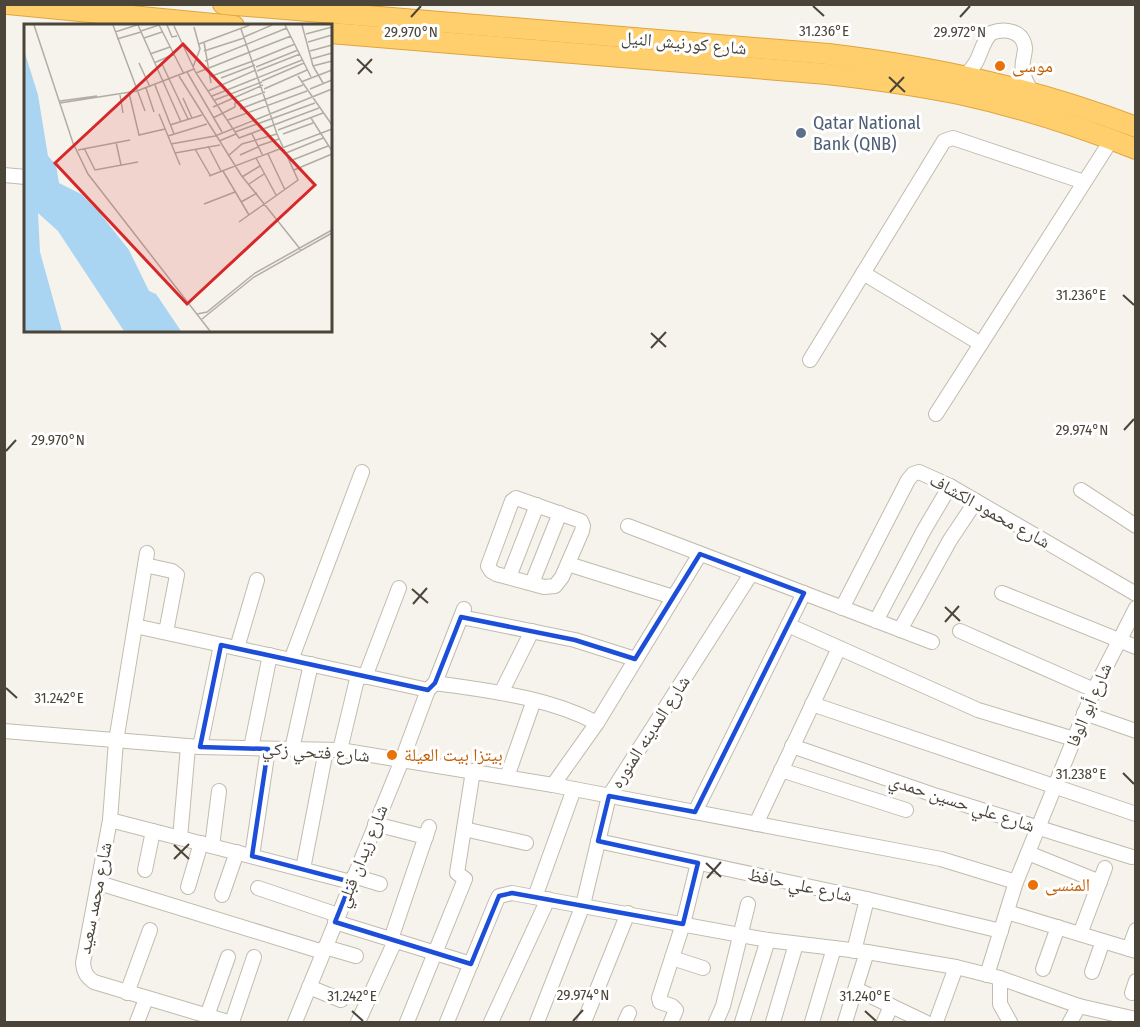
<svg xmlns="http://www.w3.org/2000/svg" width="1140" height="1027" font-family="'Fira Sans Condensed','Noto Naskh Arabic',sans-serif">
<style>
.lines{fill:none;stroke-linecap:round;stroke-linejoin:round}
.minor-casing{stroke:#c2bbae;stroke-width:16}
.highway-casing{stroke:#e0a43c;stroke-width:22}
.minor{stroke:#fff;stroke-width:14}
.highway{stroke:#ffcf6e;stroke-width:20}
.marked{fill:none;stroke:#1d4ed8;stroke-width:4.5;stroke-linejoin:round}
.ticks{fill:none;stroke:#4b4439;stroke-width:2}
.food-dot{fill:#e8710a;stroke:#fff;stroke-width:2}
.service-dot{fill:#5c6f8a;stroke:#fff;stroke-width:2}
.labels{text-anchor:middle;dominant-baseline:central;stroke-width:6;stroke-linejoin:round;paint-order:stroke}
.street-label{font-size:18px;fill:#4b4439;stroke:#fff}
.food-label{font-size:18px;fill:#c56008;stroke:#fff;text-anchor:start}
.service-label{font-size:18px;fill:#4e5e75;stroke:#fff;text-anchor:start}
.inset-road{fill:none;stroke:#b2ada4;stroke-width:1.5}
.view{fill:#d62828;fill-opacity:0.15;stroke:#d62828;stroke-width:3}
.inset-edge{fill:none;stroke:#4b4439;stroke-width:3}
.ticks-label{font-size:15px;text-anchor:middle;fill:#4b4439;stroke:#fff;stroke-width:6;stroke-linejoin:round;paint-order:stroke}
</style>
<rect width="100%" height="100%" fill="#f6f3ec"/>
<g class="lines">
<g class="minor-casing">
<g id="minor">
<path d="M965,75C983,60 978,47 991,33C1004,28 1023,30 1025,48C1025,56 1021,63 1023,71C1024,80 1028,86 1033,93"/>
<path d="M4,175L26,177"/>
<path d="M863,273L981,344"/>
<path d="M810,360L944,141L953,138L1084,182"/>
<path d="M936,414L1112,139"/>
<path d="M1081,490L1136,526"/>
<path d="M516,498L581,521L583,526L582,531L562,577L555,586L544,587L496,574L491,571L488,566L512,501Z"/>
<path d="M628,526L932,642"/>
<path d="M147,553L116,741L110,820L83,963C84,973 87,977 94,982L228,1022"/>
<path d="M568,564L673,597"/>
<path d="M145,565L172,571L177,575L166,632"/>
<path d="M509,577L537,505"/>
<path d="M532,583L560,513"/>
<path d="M1002,593L1136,647"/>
<path d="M842,608L908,480L913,474L919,472L950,486L1136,594"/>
<path d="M461,617L575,640L635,659"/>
<path d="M876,621L924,530L950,486"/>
<path d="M788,625L978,710L1074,739"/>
<path d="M135,626L428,690"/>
<path d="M900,630L950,540L976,501"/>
<path d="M960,631L1094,690"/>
<path d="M237,648L257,580"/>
<path d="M291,660L362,472"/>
<path d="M365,677L399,588"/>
<path d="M435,683C490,691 548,697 597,723"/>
<path d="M501,693L532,631"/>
<path d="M812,704L1136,814"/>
<path d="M1084,713L1136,731"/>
<path d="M4,731L200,747L340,750L553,785L941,859L1016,882"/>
<path d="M792,746L937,796L1132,857"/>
<path d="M200,747L221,645"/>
<path d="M251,748L270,655"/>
<path d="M292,749L311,664"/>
<path d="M340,750L358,675"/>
<path d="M781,770L906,810"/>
<path d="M507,777L534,700"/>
<path d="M553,785L597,723L700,554"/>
<path d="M695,812L804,593"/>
<path d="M110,820L351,882"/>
<path d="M375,824L426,837"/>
<path d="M756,824L839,648"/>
<path d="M464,829L526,843"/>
<path d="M180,838L188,747"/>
<path d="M598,841L867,899L1001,931"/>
<path d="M212,846L219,791"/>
<path d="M1028,853L1100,882"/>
<path d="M252,856L268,749"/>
<path d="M303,869L326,750"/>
<path d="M145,870L153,831"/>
<path d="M354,876L380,884"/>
<path d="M99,883L323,952"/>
<path d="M188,887L201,843"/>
<path d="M258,888L338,915"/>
<path d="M222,895L237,852"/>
<path d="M535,897L574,789"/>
<path d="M1007,912L1136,951"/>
<path d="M335,922L471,964"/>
<path d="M1080,934L1105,868"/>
<path d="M391,939L429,827"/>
<path d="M325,947L356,956"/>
<path d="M1129,949L1136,930"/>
<path d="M854,951L867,899"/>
<path d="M672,958L703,968"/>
<path d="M1043,969L1058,927"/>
<path d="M1092,972L1103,941"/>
<path d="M987,975L1016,882L1094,690L1136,608"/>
<path d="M1000,978V1004L1010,1022"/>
<path d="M309,987L341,1000"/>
<path d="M856,989L925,1022"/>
<path d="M127,993L150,930"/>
<path d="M1132,993L1136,981"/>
<path d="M207,1016L228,957"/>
<path d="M137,1022L146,999"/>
<path d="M232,1022L254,957"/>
<path d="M295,1022L402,760L428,690L435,683L464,609"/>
<path d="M358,1022L395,941"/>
<path d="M407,1022L465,879L457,873L473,771"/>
<path d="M447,1022L496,902L499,896L512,893L768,940L867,952L956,967L1000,978L1079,1006L1136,1019"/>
<path d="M491,1022L548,899"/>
<path d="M537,1022L583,905L609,796L751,574"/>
<path d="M584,1022L628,913"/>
<path d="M625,1022L629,1013"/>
<path d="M671,1022L676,1010L672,1006L660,1002L659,998L683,924L698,863"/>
<path d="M716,1022L723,1006L748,904"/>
<path d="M742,1022L768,940"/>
<path d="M773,1022L796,944"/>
<path d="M812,1022L834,948"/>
<path d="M845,1022L867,952"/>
<path d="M884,1022L891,1006"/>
<path d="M936,1022L956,967"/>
<path d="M1070,1022L1079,1006"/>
</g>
</g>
<g class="highway-casing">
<g id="highway">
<path d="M8,4L234,26"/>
<path d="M223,4L828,54C935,67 1034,88 1136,127"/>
<path d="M330,33L827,74C871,79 915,85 959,94C1019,107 1078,126 1136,149"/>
</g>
</g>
<use href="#minor" class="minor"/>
<use href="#highway" class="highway"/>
</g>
<path class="marked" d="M700,554L804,593L695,812L609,796L598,841L698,863L683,924L512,893L499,896L471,964L335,922L351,882L252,856L268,749L200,747L221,645L428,690L435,683L461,617L575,640L635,659Z"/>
<path class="ticks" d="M813,6L824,16M411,17L421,6M960,17L970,6M357,59L372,73M358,74L372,59M889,77L905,92M890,92L904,77M1123,295L1134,305M651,333L666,347M651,348L666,332M1124,430L1134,419M6,451L16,440M412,589L428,603M413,604L427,588M945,607L960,621M945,622L959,606M6,688L17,698M1123,773L1134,784M174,845L189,859M174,859L189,844M706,863L721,877M707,878L721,862M352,1011L363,1021M865,1011L876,1021M573,1021L583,1010"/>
<g class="food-dot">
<circle cx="1000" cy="66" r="6"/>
<circle cx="392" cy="755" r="6"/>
<circle cx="1033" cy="885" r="6"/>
</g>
<circle class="service-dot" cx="801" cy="133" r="6"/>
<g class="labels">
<g class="street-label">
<text transform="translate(684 43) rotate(5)">شارع كورنيش النيل</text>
<text transform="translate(990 511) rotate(29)">شارع محمود الكشاف</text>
<text transform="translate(1089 705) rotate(-67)">شارع أبو الوفا</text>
<text transform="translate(650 732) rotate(-57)">شارع المدينه المنوره</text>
<text transform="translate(316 752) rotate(4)">شارع فتحي زكي</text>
<text transform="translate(962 803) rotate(18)">شارع علي حسين حمدي</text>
<text transform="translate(362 856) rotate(-68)">شارع زيدان قبلي</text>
<text transform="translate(800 885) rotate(12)">شارع علي حافظ</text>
<text transform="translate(95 898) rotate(-79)">شارع محمد سعيد</text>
</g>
<g class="food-label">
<text x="1012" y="66">موسى</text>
<text x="404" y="755">بيتزا بيت العيلة</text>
<text x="1045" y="885">المنسى</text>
</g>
<g class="service-label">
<text x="813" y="123">Qatar National<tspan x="813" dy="21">Bank (QNB)</tspan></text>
</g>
</g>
<g transform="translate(24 24)">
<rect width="308" height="308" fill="#f6f3ec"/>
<path d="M0,26L14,71L24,132L32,141L35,159L57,170L75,188L105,226L125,267L132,270L157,307H100L34,207L14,189L16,228L38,307H0Z" fill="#a9d4f2"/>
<path class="inset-road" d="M10,1L49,119L64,150L186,307M89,1L121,87M114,1L157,98M135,1L160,50M143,1L148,13L153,12M261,1L287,53M278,1L289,42L299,59M150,2L172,49L215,114L295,84M117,7L135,1M91,8L113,1M282,10L308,3M220,13L248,1M120,14L138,8M93,15L117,8M180,18L187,59M284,18L308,11M175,20L226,1M180,27L220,14M286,27L308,21M126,30L146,23M287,35L308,29M181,37L263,4M229,37L271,20M115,39L126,63M130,39L150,30M138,40L164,95M289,42L308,37M169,43L176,25L170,3M232,43L274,26M233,47L276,30M163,48L198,108M172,49L267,12M155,52L217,151L277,226M274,52L308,101M185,53L229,37M197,54L231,41M238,57L280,39M277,58L308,46M131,61L150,110M122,64L130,88M240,65L283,46M286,65L308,56M184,67L232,46M105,69L115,111L141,105M96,71L99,89M188,72L278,36M159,74L168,94M191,76L238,58M36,77L73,72M36,79L113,67L170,45M189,83L239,61M216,85L279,61M135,90L156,141M189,94L211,83V79L241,68M287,94L308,127M204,96L283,67M146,101L178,91M254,106L299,89M211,108L291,79M228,110L239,132M259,110L289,99M144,112L183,100M195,117L212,110M92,118L97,141M147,120L191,112L308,65M184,122L197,147M234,122L255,115M60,124L71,146L114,138M171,125L186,151M54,126L106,116M151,129L196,121M262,129L299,114M244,130L261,166M216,131L234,123M204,132L218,120L253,110M232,134L252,171M266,137L304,122M270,146L308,130M199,147L225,191M185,152L308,105M218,153L236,142M225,160L240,150M217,178L233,169M180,180L211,168M215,198L274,156L253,110L217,5M173,290L183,288L231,249L308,206M178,295L230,253L308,209"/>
<path class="view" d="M159,20L291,161L163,280L31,139Z"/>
<rect width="308" height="308" class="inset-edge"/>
</g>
<g class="ticks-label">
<text x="824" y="36">31.236°E</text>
<text x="411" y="37">29.970°N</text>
<text x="960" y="37">29.972°N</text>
<text x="1081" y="300">31.236°E</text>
<text x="1082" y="435">29.974°N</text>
<text x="58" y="445">29.970°N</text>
<text x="59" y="703">31.242°E</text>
<text x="1081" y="779">31.238°E</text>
<text x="583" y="1000">29.974°N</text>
<text x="352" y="1001">31.242°E</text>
<text x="865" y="1001">31.240°E</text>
</g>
<rect width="1140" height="1027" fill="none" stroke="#4b4439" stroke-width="12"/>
</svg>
